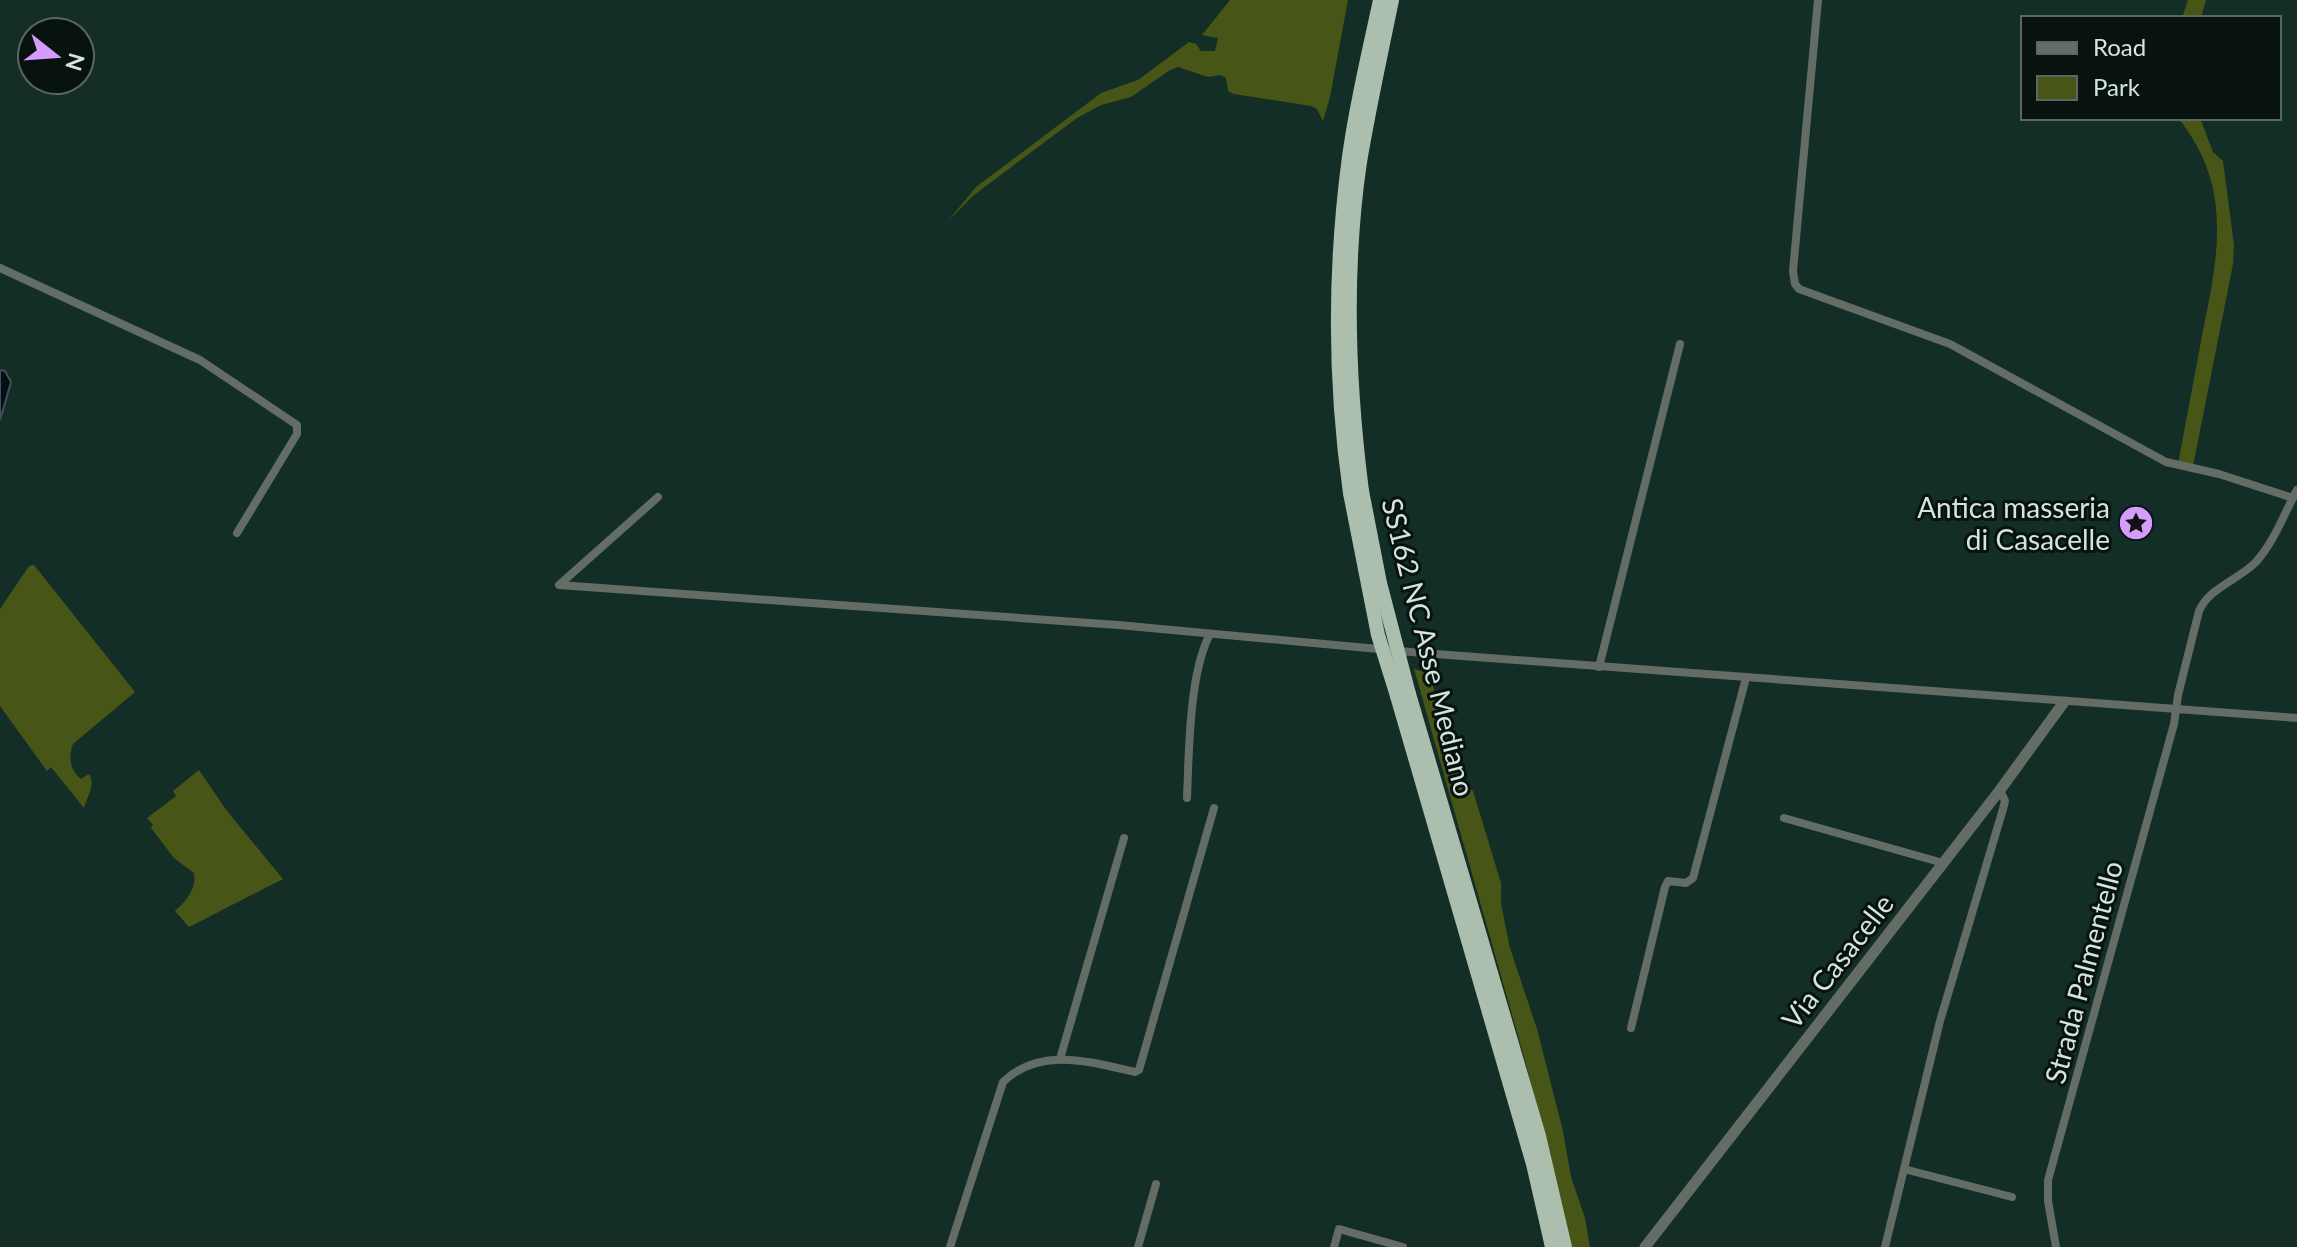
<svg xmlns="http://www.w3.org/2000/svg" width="2297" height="1247" font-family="Lato,sans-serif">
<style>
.green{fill:#475516}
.water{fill:#030f16;stroke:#424f52;stroke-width:2}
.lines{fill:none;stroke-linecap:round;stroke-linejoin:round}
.minor{stroke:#646d65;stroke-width:8}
.tertiary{stroke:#646d65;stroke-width:11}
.trunk{stroke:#acbfae;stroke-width:14}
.trunk-bridge{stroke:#acbfae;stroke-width:14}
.labels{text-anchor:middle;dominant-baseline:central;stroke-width:6;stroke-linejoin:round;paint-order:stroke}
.poi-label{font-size:28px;fill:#d5e4df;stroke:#081310;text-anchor:end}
.street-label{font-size:28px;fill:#d5e4df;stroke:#081310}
</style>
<rect width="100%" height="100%" fill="#132e27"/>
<g class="green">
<path d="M1230,0H1348L1330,97L1323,121L1317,109L1311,106L1234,94L1228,91L1226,78L1221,75L1208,77L1178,67L1170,70L1131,97L1101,105L1077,118L974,195L948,221L976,187L1101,93L1138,80L1189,42L1196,44L1201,51H1215L1218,38L1202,35Z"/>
<path d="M2188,0H2206L2201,18H2182Z"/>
<path d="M2178,118H2200L2213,152L2223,161L2234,245L2233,264L2193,466L2178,464C2186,421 2194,379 2202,336C2218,256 2234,187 2178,118Z"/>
<path d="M34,565L135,692L73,744C68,758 70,770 81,779L89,774C96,784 87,797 84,808L51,767L47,771L0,706V609L29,566Z"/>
<path d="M1414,669L1426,672L1432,683L1461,782L1473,791L1501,883V904L1510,948L1537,1029L1563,1131L1571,1177L1585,1218L1590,1247H1572L1526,1064Z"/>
<path d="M199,770L227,811L283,879L189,927L175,911C186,901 197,889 194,873L174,858L151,828L153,825L147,818L176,796L173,791Z"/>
</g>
<path class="water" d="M0,370L5,371L11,382L0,420Z"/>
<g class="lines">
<g class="minor">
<path d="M1818,0L1793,271L1795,284L1799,289L1950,344L2166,462L2219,474L2293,498"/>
<path d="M0,268L200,360L297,425V434L237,533"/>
<path d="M658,497L559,585L1118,625L1422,653L2297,718"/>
<path d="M1599,667L1680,344"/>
<path d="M1187,798C1189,753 1189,676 1209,636"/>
<path d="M1784,818L1943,863"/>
<path d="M1631,1028L1665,887L1668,881L1686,883L1693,878L1746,678"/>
<path d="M1060,1059L1124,838"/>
<path d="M1904,1169L2012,1197"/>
<path d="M950,1247L1003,1082C1040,1046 1090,1062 1135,1072L1139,1070L1214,808"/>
<path d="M1138,1247L1156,1184"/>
<path d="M1334,1247L1339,1229L1403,1247"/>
<path d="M1885,1247L1940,1021L2003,809L2005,801L2000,790"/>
<path d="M2056,1247L2048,1201V1180L2174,724L2178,695L2199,611C2209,588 2238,580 2256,562C2274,542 2284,514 2297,490"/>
</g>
<path class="tertiary" d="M1645,1247L2000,790L2064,702"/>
<g class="trunk">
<path d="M1362,491C1348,382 1344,271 1360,162C1369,108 1381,54 1392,0"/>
<path d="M1350,493C1334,381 1334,269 1349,157C1356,104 1369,52 1380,0"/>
<path d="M1409,694L1539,1136L1565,1247"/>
<path d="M1397,696L1533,1164L1552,1247"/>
</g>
<g class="trunk-bridge">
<path d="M1362,491L1380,583L1409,694"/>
<path d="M1350,493L1378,635L1397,696"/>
</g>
</g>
<defs>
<g id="sight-disc" transform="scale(1.8)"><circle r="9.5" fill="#d59cfb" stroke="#081310"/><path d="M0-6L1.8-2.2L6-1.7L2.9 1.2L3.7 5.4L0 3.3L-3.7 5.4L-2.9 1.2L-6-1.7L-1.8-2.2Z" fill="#111"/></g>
</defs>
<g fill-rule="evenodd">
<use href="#sight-disc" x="2136" y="523"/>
</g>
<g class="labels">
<g class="poi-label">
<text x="2110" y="507">Antica masseria<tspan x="2110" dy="32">di Casacelle</tspan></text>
</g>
<g class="street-label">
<text transform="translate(1429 647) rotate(76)">SS162 NC Asse Mediano</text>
<text transform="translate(1837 961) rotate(-52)">Via Casacelle</text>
<text transform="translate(2083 972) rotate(-75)">Strada Palmentello</text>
</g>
</g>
<rect x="2021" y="16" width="260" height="104" fill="#081310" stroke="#5a6763" stroke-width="2"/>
<rect x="2037" y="42" width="40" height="12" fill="#646d65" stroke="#5a6763" stroke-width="2"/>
<text x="2093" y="56" font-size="24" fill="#d5e4df">Road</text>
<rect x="2037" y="76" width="40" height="24" fill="#475516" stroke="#5a6763" stroke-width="2"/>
<text x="2093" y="96" font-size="24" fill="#d5e4df">Park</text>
<g transform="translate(56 56) rotate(107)"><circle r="38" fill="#081310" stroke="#5a6763" stroke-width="2"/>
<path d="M0-6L14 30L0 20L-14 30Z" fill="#d59cfb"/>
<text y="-12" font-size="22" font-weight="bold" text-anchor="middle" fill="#d5e4df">N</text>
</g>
</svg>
